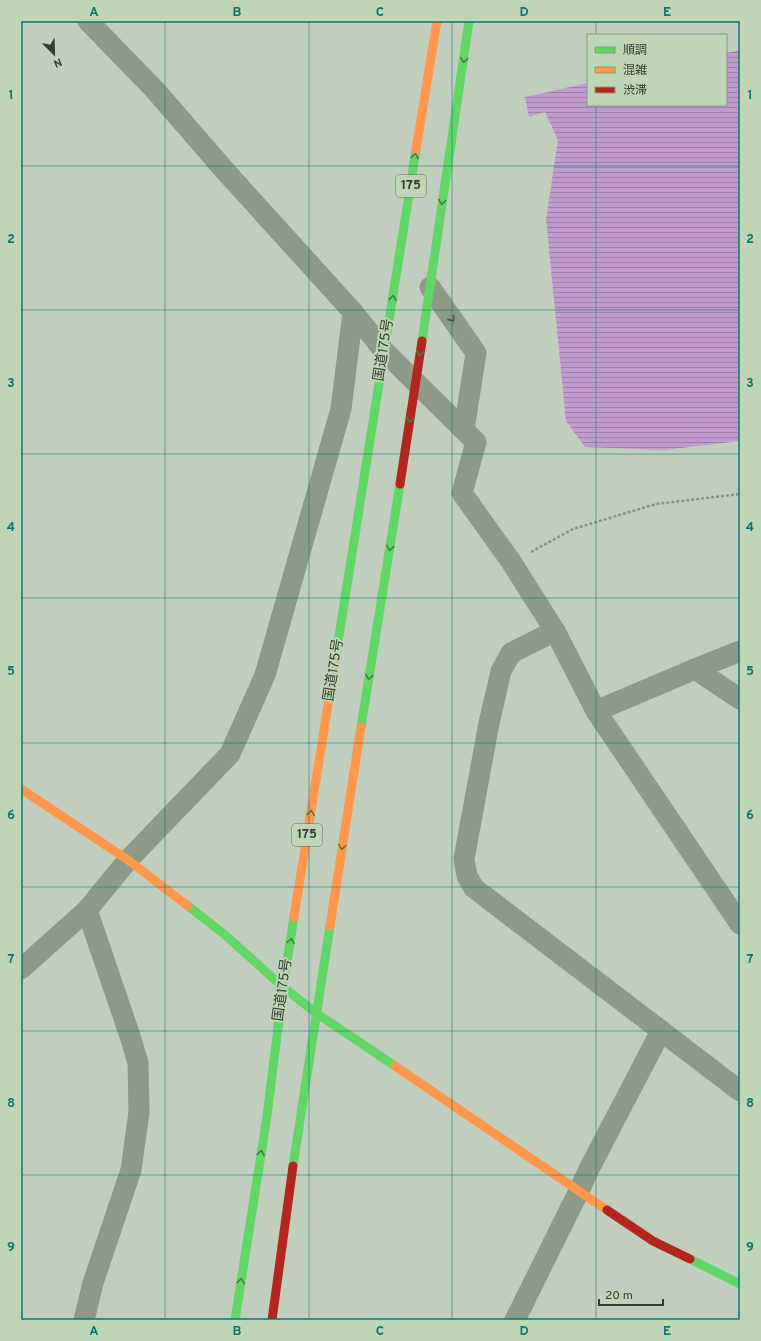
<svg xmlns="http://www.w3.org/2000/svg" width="761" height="1341" font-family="Overpass,'Noto Sans JP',sans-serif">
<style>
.water{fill:url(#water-rules)}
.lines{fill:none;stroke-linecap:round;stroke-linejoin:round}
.path{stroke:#899485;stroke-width:2.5;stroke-dasharray:3 2;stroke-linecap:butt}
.street{stroke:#8d9a88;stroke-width:21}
.fast{stroke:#63d668;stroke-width:9}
.slow{stroke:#ff974d;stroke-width:9}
.jam{stroke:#b3261e;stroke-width:9}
.oneway{stroke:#477b47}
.oneway2{stroke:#4a5547}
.grid{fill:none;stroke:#0f766e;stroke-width:1;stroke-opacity:0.55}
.labels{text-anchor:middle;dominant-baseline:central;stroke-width:4;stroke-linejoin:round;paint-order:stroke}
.shield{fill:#bed6b5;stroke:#5d6c59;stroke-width:1}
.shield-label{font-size:13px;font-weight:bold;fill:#343e31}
.street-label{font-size:14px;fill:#343e31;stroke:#bed6b5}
.neatline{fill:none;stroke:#0f766e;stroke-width:1.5}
.grid-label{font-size:13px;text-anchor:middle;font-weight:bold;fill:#0f766e}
</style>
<defs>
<pattern id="water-rules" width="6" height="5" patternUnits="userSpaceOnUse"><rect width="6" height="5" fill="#c19bce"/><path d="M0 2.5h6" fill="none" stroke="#9e80a8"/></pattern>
</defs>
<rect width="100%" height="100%" fill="#c2cebd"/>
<path class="water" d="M740,50V441L664,450L585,447L566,421L546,219L558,140L545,112L529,117L525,97L588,83V105H726V53Z"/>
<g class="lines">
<path class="path" d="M531,552L573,529L656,504L740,494"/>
<g class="street">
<path d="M88,21L155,90L227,173L353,312L384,351L476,442L462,493L512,563L555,631L596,711L740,924"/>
<path d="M430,287L476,353L464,430"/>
<path d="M555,631L511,653L501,671L489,723L464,859L467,876L474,888L740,1091"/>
<path d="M695,669L740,699"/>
<path d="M596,711L695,669L740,651"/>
<path d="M21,969L87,910L128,860L230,754L265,675L341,409L353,312"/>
<path d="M84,1320L93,1283L131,1170L139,1112L138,1063L130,1036L87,910"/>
<path d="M515,1320L579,1191L588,1171L661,1031"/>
</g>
<g class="fast">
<path d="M422,341L469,21"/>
<path d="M336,655L416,150"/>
<path d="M361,727L400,484"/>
<path d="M188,906L224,934L283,987L316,1013L395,1066"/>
<path d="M293,1166L330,926"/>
<path d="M690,1259L740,1284"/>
<path d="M235,1320L267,1116L283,987L294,917"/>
</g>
<g class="slow">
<path d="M416,150L437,21"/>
<path d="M21,789L128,860L188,906"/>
<path d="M294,917L336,655"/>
<path d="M330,926L361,727"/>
<path d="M395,1066L607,1210"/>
</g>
<g class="jam">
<path d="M400,484L422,341"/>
<path d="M607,1210L653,1241L690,1259"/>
<path d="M272,1320L293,1166"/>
</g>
</g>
<defs><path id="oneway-chevron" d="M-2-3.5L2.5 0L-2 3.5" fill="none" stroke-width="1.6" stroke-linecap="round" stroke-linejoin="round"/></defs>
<g class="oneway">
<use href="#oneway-chevron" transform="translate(464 60) rotate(98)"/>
<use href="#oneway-chevron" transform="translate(415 156) rotate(-81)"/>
<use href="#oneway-chevron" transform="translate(442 202) rotate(98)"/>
<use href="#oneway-chevron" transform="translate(393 298) rotate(-81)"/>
<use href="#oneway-chevron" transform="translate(420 353) rotate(98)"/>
<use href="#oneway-chevron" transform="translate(410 420) rotate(99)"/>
<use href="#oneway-chevron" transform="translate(390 548) rotate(99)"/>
<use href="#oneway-chevron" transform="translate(369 677) rotate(99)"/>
<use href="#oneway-chevron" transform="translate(311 813) rotate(-81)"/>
<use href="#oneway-chevron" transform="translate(342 847) rotate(99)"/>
<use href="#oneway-chevron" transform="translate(291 941) rotate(-81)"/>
<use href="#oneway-chevron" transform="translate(261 1153) rotate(-81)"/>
<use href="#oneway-chevron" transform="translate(241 1281) rotate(-81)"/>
</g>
<use class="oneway2" href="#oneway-chevron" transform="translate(452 319) rotate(55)"/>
<path class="grid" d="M165,21V1320M309,21V1320M452,21V1320M596,21V35M596,105V1320M21,166H740M21,310H740M21,454H740M21,598H740M21,743H740M21,887H740M21,1031H740M21,1175H740"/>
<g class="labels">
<g class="shield">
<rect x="396" y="175" width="30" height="22" rx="3"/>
<rect x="292" y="824" width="30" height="22" rx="3"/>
</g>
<g class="shield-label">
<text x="411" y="186">175</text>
<text x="307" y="835">175</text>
</g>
<g class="street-label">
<text transform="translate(384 350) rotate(-81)">国道175号</text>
<text transform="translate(334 670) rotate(-81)">国道175号</text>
<text transform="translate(283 990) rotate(-82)">国道175号</text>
</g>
</g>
<rect width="761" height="1341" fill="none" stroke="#bed6b5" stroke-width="44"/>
<rect x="587" y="34" width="140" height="72" fill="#bed6b5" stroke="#879980"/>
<rect x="595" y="47" width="20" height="6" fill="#63d668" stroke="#879980"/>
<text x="623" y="54" font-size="12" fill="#343e31">順調</text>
<rect x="595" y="67" width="20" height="6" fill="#ff974d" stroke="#879980"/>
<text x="623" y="74" font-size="12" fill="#343e31">混雑</text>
<rect x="595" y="87" width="20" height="6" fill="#b3261e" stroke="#879980"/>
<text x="623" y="94" font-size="12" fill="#343e31">渋滞</text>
<g transform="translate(54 54) rotate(157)" stroke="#bed6b5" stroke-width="3" paint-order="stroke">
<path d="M0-3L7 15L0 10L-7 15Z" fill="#343e31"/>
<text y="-6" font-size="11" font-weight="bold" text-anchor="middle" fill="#343e31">N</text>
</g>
<path d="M599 1299v6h64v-6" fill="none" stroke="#343e31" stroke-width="2"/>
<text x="605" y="1299" font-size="12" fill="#343e31" stroke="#bed6b5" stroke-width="3" paint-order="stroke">20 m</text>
<rect x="22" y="22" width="717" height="1297" class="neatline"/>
<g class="grid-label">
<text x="94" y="16">A</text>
<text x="237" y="16">B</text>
<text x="380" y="16">C</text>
<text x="524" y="16">D</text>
<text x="667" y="16">E</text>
<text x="11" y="99">1</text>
<text x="750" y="99">1</text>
<text x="11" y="243">2</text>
<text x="750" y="243">2</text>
<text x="11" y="387">3</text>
<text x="750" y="387">3</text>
<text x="11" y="531">4</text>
<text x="750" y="531">4</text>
<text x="11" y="675">5</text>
<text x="750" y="675">5</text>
<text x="11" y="819">6</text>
<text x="750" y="819">6</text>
<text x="11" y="963">7</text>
<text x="750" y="963">7</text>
<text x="11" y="1107">8</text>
<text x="750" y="1107">8</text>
<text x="11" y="1251">9</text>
<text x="750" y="1251">9</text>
<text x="94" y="1335">A</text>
<text x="237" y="1335">B</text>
<text x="380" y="1335">C</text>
<text x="524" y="1335">D</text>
<text x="667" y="1335">E</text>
</g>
</svg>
